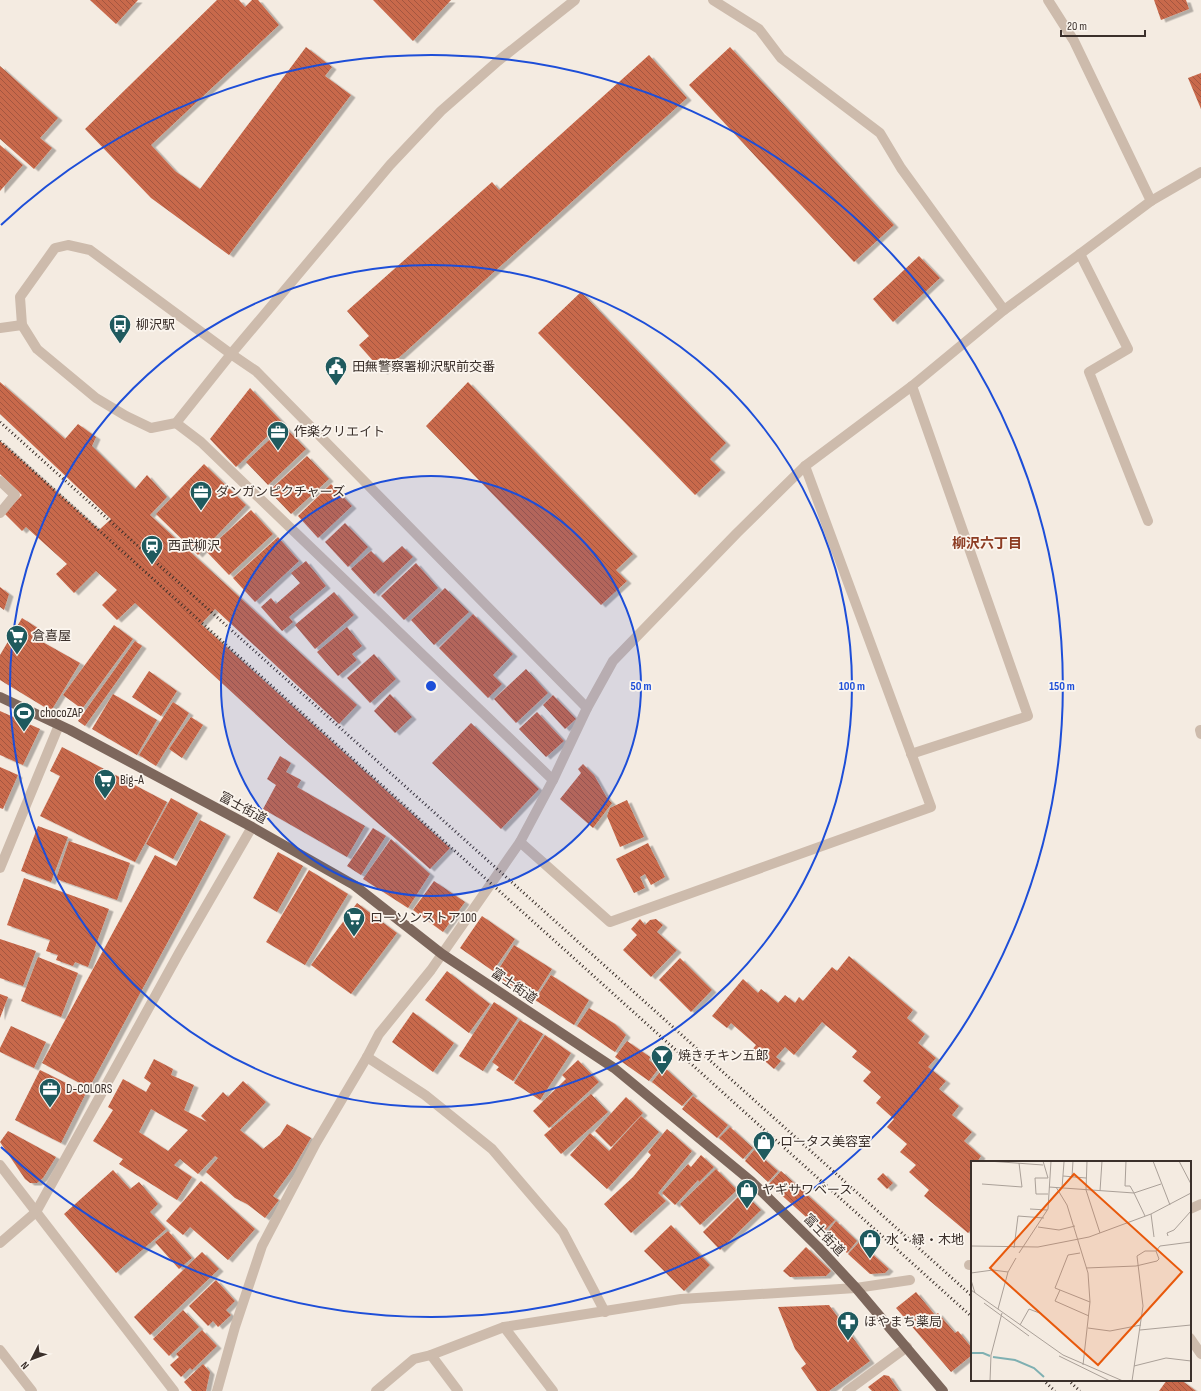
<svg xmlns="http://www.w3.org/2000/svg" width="1201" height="1391" font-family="'Sofia Sans Condensed','Noto Sans JP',sans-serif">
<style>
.building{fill:url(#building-back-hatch);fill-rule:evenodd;filter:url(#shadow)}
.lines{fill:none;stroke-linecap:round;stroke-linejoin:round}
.service{stroke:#cdbbac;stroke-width:10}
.minor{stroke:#cdbbac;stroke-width:10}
.tertiary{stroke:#cdbbac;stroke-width:10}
.primary{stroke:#7d675c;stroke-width:10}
.rail{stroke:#3b302b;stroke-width:3;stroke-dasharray:1 3;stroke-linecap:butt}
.ring{fill:none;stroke:#1d4ed8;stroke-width:2}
.labels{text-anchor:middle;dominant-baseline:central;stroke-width:3.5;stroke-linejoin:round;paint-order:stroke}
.poi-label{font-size:13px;fill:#3b302b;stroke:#fbf5ee;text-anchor:start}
.street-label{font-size:13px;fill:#3b302b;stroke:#fbf5ee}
.neighbourhood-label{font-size:14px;font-weight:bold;fill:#8c3b22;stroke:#fbf5ee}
.inset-river{fill:none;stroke:#7fb0b2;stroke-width:2}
.inset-road{fill:none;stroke:#aaa098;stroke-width:1}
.view{fill:#e8590c;fill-opacity:0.15;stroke:#e8590c;stroke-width:2}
.inset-edge{fill:none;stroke:#3b302b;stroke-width:2}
.centre{fill:#1d4ed8;stroke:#fbf5ee;stroke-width:2}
.ring-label{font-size:12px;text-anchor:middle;font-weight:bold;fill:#1d4ed8;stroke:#fbf5ee;stroke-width:3.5;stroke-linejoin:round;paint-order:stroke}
</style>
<defs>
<pattern id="building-back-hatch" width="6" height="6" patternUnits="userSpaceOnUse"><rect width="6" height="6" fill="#c8694b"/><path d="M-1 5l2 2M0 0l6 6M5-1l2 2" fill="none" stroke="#a4573f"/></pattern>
<filter id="shadow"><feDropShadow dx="4.5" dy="2.5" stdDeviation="0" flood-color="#0004"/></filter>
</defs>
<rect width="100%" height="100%" fill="#f4ebe1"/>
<g class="building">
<path d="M90,0H138L116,24Z"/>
<path d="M217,0H239L245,7L252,0H258L279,25L151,145L175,171L200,189L306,47L332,67L325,76L351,95L229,255L151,198L85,129Z"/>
<path d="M373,0H451L413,41Z"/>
<path d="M1154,0H1186L1189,9L1161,20Z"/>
<path d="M730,47L894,225L854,262L689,85Z"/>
<path d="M649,55L687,98L383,372L359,345L369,336L347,311L492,182L499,190Z"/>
<path d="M0,66L58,118L40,138L52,148L34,169L0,139Z"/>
<path d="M1201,73V109L1188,78Z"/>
<path d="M0,145L23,165L0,191Z"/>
<path d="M919,256L940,278L893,322L873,299Z"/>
<path d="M581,292L726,443L710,459L721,470L695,495L538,333Z"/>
<path d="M0,382L65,439L78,424L96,437L92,446L135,489L147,475L167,497L150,515L357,705L339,724L215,609L201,624L450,848L430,869L289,745L135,603L117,620L102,605L117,590L96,571L74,593L56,574L67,564L26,527L22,531L4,513L22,495L0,474V441L99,530L111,519L0,414Z"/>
<path d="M468,382L633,554L616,570L627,581L601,605L426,426Z"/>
<path d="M250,388L282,422L236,467L210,439Z"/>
<path d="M284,426L306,449L268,485L246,462Z"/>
<path d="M307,456L329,479L291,514L269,491Z"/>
<path d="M204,464L246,505L198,555L156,514Z"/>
<path d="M331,484L352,506L318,538L298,516Z"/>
<path d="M251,510L273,534L229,575L206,551Z"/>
<path d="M345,523L368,547L348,567L325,542Z"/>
<path d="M278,537L299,561L255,602L233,578Z"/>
<path d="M402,546L413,557L374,594L351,569L371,551L383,563Z"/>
<path d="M306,561L326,586L289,617L293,622L282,631L261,607L271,598L276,604L300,583L291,573Z"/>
<path d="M416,563L438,588L404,620L381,596Z"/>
<path d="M0,587L9,594L4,610L0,607Z"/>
<path d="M445,588L469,612L434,645L411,620Z"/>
<path d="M334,592L354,615L315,649L295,625Z"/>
<path d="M473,614L513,654L493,675L502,684L488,698L439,648Z"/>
<path d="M22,618L44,632L39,640L80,663L51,711L0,680V655Z"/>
<path d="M114,625L133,639L82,709L63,695Z"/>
<path d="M347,627L362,646L352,654L357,660L338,676L317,652Z"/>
<path d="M135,641L142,646L85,726L78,721Z"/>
<path d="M374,654L396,679L370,703L347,678Z"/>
<path d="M526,669L548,693L516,723L494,699Z"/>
<path d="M149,671L177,691L161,716L132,697Z"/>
<path d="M113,694L157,720L137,755L92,729Z"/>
<path d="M390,694L412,717L395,733L374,711Z"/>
<path d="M553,695L576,719L565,729L543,705Z"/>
<path d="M173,702L189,713L156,766L139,755Z"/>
<path d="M0,711L40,729L23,765L0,755Z"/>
<path d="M537,712L564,741L546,757L519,729Z"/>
<path d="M191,717L203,725L182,758L169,749Z"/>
<path d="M471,723L539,789L501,829L432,763Z"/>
<path d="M62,747L167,802L135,862L40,816L60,776L50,771Z"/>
<path d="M280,756L291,763L286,772L301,780L297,787L365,826L347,857L263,809L276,785L267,779Z"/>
<path d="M583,764L594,775L607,798L612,803L593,828L560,799L581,773L578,769Z"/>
<path d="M0,767L18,775L3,809L0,808Z"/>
<path d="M171,798L198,813L173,859L146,844Z"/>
<path d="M627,800L644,837L620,847L607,816L610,808Z"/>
<path d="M200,820L226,834L89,1088L42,1063L155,855L176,866Z"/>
<path d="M38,826L68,837L51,882L21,871Z"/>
<path d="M373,828L386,836L361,875L347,866Z"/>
<path d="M391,839L430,874L408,908L363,879Z"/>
<path d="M69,841L130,863L117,900L56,879Z"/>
<path d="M648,843L665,877L651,885L645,874L640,877L645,888L634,893L616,859Z"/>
<path d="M278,852L303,866L277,912L253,898Z"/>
<path d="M309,870L348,894L305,965L266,942Z"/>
<path d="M24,878L109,909L88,967L75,962L73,966L56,960L58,955L46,951L50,940L7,925Z"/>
<path d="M434,881L465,902L443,932L413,910Z"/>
<path d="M357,903L397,933L351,994L311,965Z"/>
<path d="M482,916L515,939L493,971L460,948Z"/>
<path d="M640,919L645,925L650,920L656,919L663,925L657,932L677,950L651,977L623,950L637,935L631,929Z"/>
<path d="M0,939L36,951L23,986L0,978Z"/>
<path d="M514,945L552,969L533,999L495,975Z"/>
<path d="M849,956L913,1010L907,1018L925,1034L918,1043L936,1058L928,1067L946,1081L939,1089L959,1106L952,1115L972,1132L964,1141L981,1156L977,1162H972V1229L968,1233L924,1196L929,1190L909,1172L916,1165L900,1152L907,1144L887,1127L894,1119L876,1103L881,1097L863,1081L871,1072L852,1057L857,1051L822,1022L794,1055L785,1047L776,1057L781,1061L774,1069L752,1050L756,1045L731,1023L727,1028L712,1016L743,979L758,993L761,989L778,1003L785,995L795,1003L799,997L803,1001L832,967L837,971Z"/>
<path d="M38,957L78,973L61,1017L21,1001Z"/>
<path d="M680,958L712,990L691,1012L659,980Z"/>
<path d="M447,971L490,1004L469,1033L425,1000Z"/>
<path d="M551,975L589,1000L574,1025L535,1000Z"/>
<path d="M0,994L8,997L0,1018Z"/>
<path d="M494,1002L518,1018L483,1071L459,1056Z"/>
<path d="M589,1008L615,1024L626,1035L615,1052L577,1026Z"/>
<path d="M413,1012L454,1043L433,1072L392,1042Z"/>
<path d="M520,1020L543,1034L513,1081L496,1070L499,1067L492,1062Z"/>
<path d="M11,1026L46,1042L34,1068L0,1052V1048Z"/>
<path d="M545,1035L571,1053L540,1100L514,1083Z"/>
<path d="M627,1041L650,1057L649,1060L659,1068L649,1081L615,1057Z"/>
<path d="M154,1059L173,1069L171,1075L194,1085L184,1110L207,1122L201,1116L223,1092L228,1097L243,1081L266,1102L240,1130L263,1149L280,1135L287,1124L311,1138L292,1170L273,1196L279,1200L265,1218L247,1204L235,1198L206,1172L218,1158L215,1156L198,1174L180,1159L174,1165L192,1177L177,1200L119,1164L123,1159L93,1141L113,1110L108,1107L123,1079L146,1092L151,1083L144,1078ZM151,1109L188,1130L168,1151L139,1132Z"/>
<path d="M578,1060L599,1082L549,1128L533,1111L566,1079L562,1075Z"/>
<path d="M664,1067L693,1094L682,1106L652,1082Z"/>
<path d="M40,1070L86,1093L61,1143L15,1120Z"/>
<path d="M591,1094L608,1112L561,1154L544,1135Z"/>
<path d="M693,1096L728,1125L717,1138L682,1109Z"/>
<path d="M626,1097L643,1113L611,1147L595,1131Z"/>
<path d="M641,1116L659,1132L607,1189L570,1155L590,1133L609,1151Z"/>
<path d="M730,1127L753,1148L743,1159L719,1138Z"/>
<path d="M667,1129L692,1151L658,1193L666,1201L631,1233L604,1204L633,1177L651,1155L648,1152Z"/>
<path d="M8,1131L56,1157L43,1178L37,1183H30L25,1179L0,1142Z"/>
<path d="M754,1150L778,1171L768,1182L745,1161Z"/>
<path d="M701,1155L714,1167L699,1182L698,1180L675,1205L662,1193L688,1164L691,1167Z"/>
<path d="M716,1169L737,1190L700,1225L680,1204Z"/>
<path d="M113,1170L130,1189L139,1182L158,1204L150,1212L166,1229L116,1273L64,1214Z"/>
<path d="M781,1171L835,1220L823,1232L769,1184Z"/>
<path d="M883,1173L893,1183L887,1189L877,1179Z"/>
<path d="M201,1181L255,1229L228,1260L190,1227L183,1235L166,1221Z"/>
<path d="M743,1192L761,1210L720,1250L703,1232Z"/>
<path d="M836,1221L857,1241L847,1253L826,1234Z"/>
<path d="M671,1225L710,1265L684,1291L644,1251Z"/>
<path d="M168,1231L192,1258L179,1269L155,1242Z"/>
<path d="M859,1242L889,1269L885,1273L870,1274L848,1254Z"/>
<path d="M806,1247L831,1271L826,1276L790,1277L783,1271Z"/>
<path d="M202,1252L219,1269L150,1335L134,1317Z"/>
<path d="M216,1280L235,1301L226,1310L231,1315L218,1327L213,1321L208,1326L189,1306Z"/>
<path d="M916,1292L935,1315L938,1313L955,1333L958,1331L972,1348V1355L951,1372L896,1308Z"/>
<path d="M829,1305L870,1361L829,1391H817L801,1368L806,1364L795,1349L778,1307Z"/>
<path d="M183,1310L199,1327L169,1356L153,1339Z"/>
<path d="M202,1330L217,1346L192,1370L190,1368L181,1377L170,1365L179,1357L176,1354Z"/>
<path d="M203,1364L210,1372L206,1391H192L184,1382Z"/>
<path d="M884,1375L889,1376L899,1391H872L868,1387Z"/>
<path d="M1167,1380H1181L1196,1391H1159Z"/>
</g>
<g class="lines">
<g class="service">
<path d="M1048,0L1074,41L1151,201"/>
<path d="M1080,254L1128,349L1089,372L1148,521"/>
<path d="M176,423L201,442L553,780"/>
<path d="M0,481L15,495L0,513"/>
<path d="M0,868L59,725"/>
</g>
<g class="minor">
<path d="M713,0L759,29L781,58L880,133L901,168L1004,310"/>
<path d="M0,328L22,325"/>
<path d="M231,354L256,371L587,708"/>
<path d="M1200,730L1201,734"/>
<path d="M911,754L1028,716L912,386"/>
<path d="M520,842L610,922L931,807L805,466"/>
<path d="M367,1057L425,1095L492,1149L563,1232L605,1312"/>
<path d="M0,1165L174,1391"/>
<path d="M1190,1209L1201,1204"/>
<path d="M0,1243L36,1212L179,953L252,827"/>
<path d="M969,1265H972"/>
<path d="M504,1327L553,1391"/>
<path d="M1190,1338L1201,1354"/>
<path d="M0,1350L32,1391"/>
<path d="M431,1355L458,1391"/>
<path d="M217,1391L235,1327L262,1246L316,1143L367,1057L379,1034L431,970L520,842L553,780L587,708L613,661L737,533L805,466L912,386L1004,310L1080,254L1151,201L1201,172"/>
<path d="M376,1391L414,1359L431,1355L504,1327L681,1299L856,1288L910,1280"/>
<path d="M847,1391L907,1347"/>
</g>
<path class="tertiary" d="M231,354L90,250L68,245L55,248L20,297L22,325L37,349L96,398L126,416L151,428L176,423L231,354L390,165L441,111L498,61L575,0"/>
<path class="primary" d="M0,697L70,730L252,827L354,885L442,954L614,1068L751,1181L818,1247L856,1288L943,1391"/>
<g class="rail">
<path d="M0,422L972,1296"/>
<path d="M0,441L972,1317"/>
<path d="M1043,1380L1055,1391"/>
<path d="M1068,1380L1080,1391"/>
</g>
</g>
<circle cx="431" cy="686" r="210" fill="#1d4ed8" fill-opacity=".12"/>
<g class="ring">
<circle cx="431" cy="686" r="210"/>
<circle cx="431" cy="686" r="421"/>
<path d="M1 225A631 631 0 1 1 1 1147"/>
</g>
<defs>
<g id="bus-pin" transform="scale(1.15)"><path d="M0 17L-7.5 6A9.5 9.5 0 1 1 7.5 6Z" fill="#1f5a5e" stroke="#fbf5ee"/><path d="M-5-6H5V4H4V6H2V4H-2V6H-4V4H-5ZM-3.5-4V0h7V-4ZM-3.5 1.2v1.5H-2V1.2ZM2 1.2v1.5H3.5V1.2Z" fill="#fff"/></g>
<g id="civic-pin" transform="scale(1.15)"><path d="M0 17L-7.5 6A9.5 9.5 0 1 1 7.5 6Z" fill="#1f5a5e" stroke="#fbf5ee"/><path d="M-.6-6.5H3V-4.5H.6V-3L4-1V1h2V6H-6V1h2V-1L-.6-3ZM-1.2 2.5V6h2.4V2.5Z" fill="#fff"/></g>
<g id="office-pin" transform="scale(1.15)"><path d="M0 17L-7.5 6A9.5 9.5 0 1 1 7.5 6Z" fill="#1f5a5e" stroke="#fbf5ee"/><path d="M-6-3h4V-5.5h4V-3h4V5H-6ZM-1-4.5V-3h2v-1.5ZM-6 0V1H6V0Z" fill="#fff"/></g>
<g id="station-pin" transform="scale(1.15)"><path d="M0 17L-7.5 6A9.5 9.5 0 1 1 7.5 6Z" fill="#1f5a5e" stroke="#fbf5ee"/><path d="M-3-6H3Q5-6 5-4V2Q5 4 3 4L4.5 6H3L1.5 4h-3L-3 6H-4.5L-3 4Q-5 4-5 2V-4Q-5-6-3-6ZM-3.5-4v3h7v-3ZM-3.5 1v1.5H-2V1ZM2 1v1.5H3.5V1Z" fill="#fff"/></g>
<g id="supermarket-pin" transform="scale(1.15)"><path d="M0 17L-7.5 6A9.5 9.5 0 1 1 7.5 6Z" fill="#1f5a5e" stroke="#fbf5ee"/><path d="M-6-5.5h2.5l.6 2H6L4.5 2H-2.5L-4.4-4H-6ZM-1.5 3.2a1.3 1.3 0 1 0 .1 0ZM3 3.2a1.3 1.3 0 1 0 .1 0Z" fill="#fff"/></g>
<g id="stadium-pin" transform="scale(1.15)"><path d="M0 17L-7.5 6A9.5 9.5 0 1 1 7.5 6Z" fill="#1f5a5e" stroke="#fbf5ee"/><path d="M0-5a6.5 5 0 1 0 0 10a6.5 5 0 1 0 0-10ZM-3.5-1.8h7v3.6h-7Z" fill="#fff"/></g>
<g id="bar-pin" transform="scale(1.15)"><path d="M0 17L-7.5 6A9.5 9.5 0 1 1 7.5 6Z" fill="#1f5a5e" stroke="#fbf5ee"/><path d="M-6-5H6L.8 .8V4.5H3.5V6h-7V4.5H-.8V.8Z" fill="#fff"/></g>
<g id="shop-pin" transform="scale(1.15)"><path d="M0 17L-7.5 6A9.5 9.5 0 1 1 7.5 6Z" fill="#1f5a5e" stroke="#fbf5ee"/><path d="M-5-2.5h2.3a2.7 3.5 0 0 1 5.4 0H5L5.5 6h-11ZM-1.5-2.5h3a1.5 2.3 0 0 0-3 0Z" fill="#fff"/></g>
<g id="pharmacy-pin" transform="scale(1.15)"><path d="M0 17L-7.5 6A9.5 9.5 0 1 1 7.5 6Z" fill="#1f5a5e" stroke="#fbf5ee"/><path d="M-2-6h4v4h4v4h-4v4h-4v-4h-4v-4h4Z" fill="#fff"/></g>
</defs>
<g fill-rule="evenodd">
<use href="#bus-pin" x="120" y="325"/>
<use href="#civic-pin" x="336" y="367"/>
<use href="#office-pin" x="278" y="432"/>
<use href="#office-pin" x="201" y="492"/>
<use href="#station-pin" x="152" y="546"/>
<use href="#supermarket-pin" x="17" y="636"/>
<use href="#stadium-pin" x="24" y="713"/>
<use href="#supermarket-pin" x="105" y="780"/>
<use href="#supermarket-pin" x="354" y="918"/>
<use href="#bar-pin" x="662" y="1056"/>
<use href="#office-pin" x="50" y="1089"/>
<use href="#shop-pin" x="764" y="1142"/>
<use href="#shop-pin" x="747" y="1190"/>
<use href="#shop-pin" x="870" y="1240"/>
<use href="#pharmacy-pin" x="848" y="1322"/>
</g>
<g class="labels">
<g class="poi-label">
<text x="136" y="325">柳沢駅</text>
<text x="352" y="367">田無警察署柳沢駅前交番</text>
<text x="294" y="432">作楽クリエイト</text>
<text x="216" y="492">ダンガンピクチャーズ</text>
<text x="168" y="546">西武柳沢</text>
<text x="32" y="636">倉喜屋</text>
<text x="40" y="713">chocoZAP</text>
<text x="120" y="780">Big-A</text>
<text x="370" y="918">ローソンストア100</text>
<text x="678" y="1056">焼きチキン五郎</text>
<text x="66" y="1089">D-COLORS</text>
<text x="780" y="1142">ロータス美容室</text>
<text x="762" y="1190">ヤギサワベース</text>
<text x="886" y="1240">水・緑・木地</text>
<text x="864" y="1322">ほやまち薬局</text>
</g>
<g class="street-label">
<text transform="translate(243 808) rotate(28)">富士街道</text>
<text transform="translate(514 986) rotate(34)">富士街道</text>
<text transform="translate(824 1235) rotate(46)">富士街道</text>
</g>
<g class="neighbourhood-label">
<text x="987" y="543">柳沢六丁目</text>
</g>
</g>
<g transform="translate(971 1161)">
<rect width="220" height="220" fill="#f4ebe1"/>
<path class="inset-river" d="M0,192H12L19,195M22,196L44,199L63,207L73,216"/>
<path class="inset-road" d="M17,0L72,4M72,0L77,17M116,0L115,29L129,72M155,0L154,25H159L163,32L190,23M182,0L199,44M208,0L220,23M92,15L115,17M101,16L102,0M11,23L51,26L48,2M78,26L163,32L174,55M85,26L96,44L117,112L119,141L112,204M91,27L93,1M129,30L131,0M77,33H65L64,17H77M59,48L76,49M180,53L183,76M67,66L88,69L104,65M197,75L196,72L203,69L220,50M0,85L67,86L118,76L180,53L220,32M43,87L47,55L73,57M185,90L189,85L220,81M48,92L77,48L80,0M109,92L97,94L84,127L119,141M115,107L165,105L186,100L188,98L185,90M0,112L22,109L37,111M0,119L4,132M0,129L92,194L152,220M89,129L84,140L118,155M13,142L58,175M27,148L37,111L45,97M49,164L58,148L71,153M117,167L139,170L170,164M169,169L220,164M88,195L139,220M163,205L195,197L220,200M19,220L20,194L31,152M161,220L172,145L166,95L174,90H185"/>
<path class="view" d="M103,13L211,111L127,204L19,107Z"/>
<rect width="220" height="220" class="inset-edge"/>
</g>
<circle cx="431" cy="686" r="6" class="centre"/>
<g class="ring-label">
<text x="641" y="690">50 m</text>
<text x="852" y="690">100 m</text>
<text x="1062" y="690">150 m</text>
</g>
<g transform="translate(32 1359) rotate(228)" stroke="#fbf5ee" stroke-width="3" paint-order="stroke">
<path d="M0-3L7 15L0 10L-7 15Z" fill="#3b302b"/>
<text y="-6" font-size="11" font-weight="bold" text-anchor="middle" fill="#3b302b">N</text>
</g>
<path d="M1061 30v6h84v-6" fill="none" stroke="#3b302b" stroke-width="2"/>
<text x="1067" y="30" font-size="12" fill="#3b302b" stroke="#fbf5ee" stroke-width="3" paint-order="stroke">20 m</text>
</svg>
